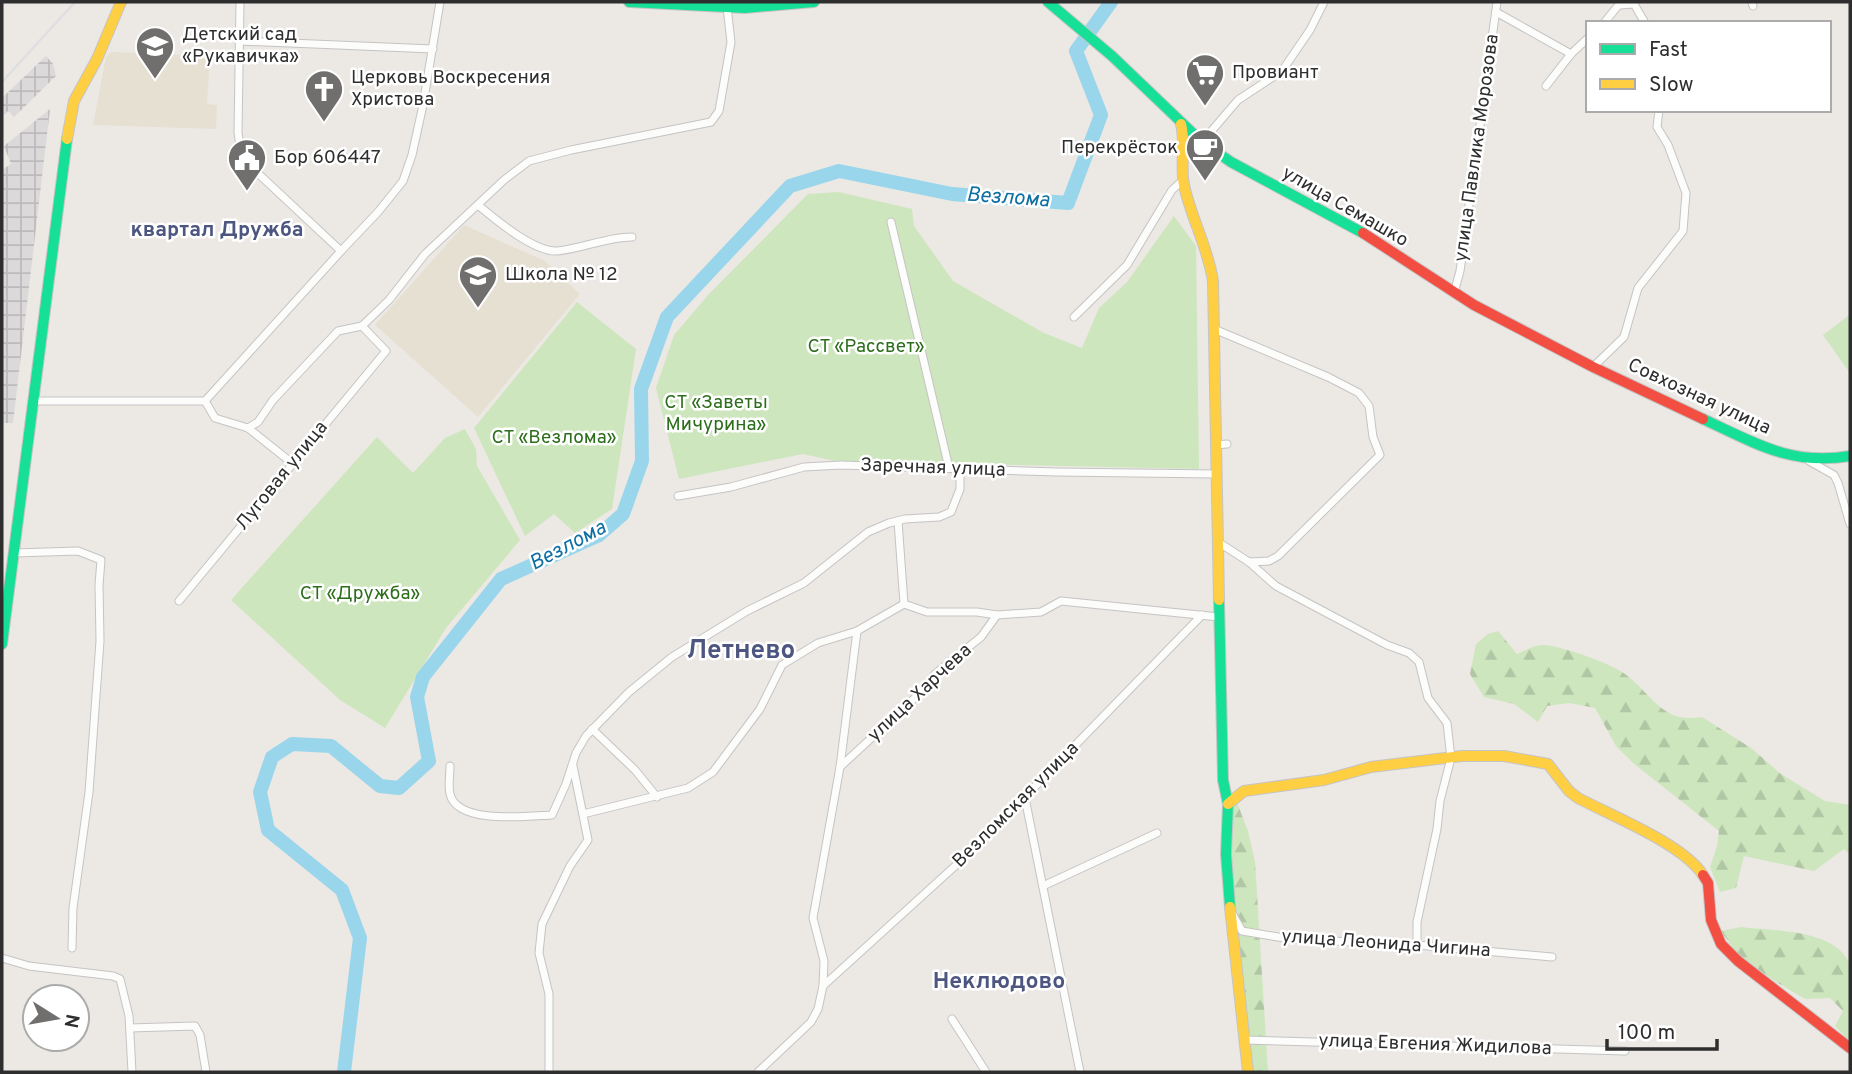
<svg xmlns="http://www.w3.org/2000/svg" width="1852" height="1074" font-family="Overpass,sans-serif">
<style>
.industrial{fill:url(#industrial-grid)}
.education{fill:#e6e0d3}
.forest{fill:url(#forest-firs)}
.park{fill:#cee6be}
.lines{fill:none;stroke-linecap:round;stroke-linejoin:round}
.river{stroke:#99d6ec;stroke-width:14}
.street-casing{stroke:#c5c4c5;stroke-width:9}
.fast-casing{stroke:#c5c4c5;stroke-width:12}
.slow-casing{stroke:#c5c4c5;stroke-width:12}
.jam-casing{stroke:#c5c4c5;stroke-width:12}
.street{stroke:#fcfcfb;stroke-width:7}
.fast{stroke:#16e098;stroke-width:10}
.slow{stroke:#ffcf43;stroke-width:10}
.jam{stroke:#f24e42;stroke-width:10}
.rail{stroke:#dfdfe1;stroke-width:2.5}
.labels{text-anchor:middle;dominant-baseline:central;stroke-width:5;stroke-linejoin:round;paint-order:stroke}
.poi-label{font-size:19px;fill:#2e2e2e;stroke:#fff;text-anchor:start}
.street-label{font-size:19px;fill:#2e2e2e;stroke:#fff}
.park-label{font-size:19px;fill:#2c6e1b;stroke:#fff}
.water-label{font-size:21px;font-style:italic;fill:#0d6fa3;stroke:#fff}
.neighbourhood-label{font-size:21px;font-weight:bold;fill:#4d5680;stroke:#fff}
.quarter-label{font-size:23px;font-weight:bold;fill:#4d5680;stroke:#fff}
.district-label{font-size:26px;font-weight:bold;fill:#4d5680;stroke:#fff}
</style>
<defs>
<pattern id="industrial-grid" width="8" height="8" patternUnits="userSpaceOnUse" patternTransform="scale(1.75)"><rect width="8" height="8" fill="#dcd9db"/><path d="M0 4h8M4 0v8" fill="none" stroke="#bdbbbc"/></pattern>
<pattern id="forest-firs" width="22" height="20" patternUnits="userSpaceOnUse" patternTransform="scale(1.75)"><rect width="22" height="20" fill="#cee6be"/><path d="M5 1l3.5 6h-7zM16 11l3.5 6h-7z" fill="#b1c6a4"/></pattern>
</defs>
<rect width="100%" height="100%" fill="#ece8e4"/>
<g class="industrial">
<path d="M46,56L53,64L56,76L14,117L8,111L2,117V98Z"/>
<path d="M50,109L13,423H2V170L11,164L4,146Z"/>
</g>
<g class="education">
<path d="M111,52L210,56L207,104L217,105L216,129L93,125L106,57Z"/>
<path d="M464,225L545,261L580,294L478,417L375,325Z"/>
</g>
<g class="forest">
<path d="M1498,631L1517,654C1524,651 1535,645 1543,645C1560,645 1612,664 1625,674C1654,696 1662,724 1702,717L1751,748L1781,774L1825,801L1850,805V855L1844,849L1814,871L1744,856L1736,888L1720,892L1710,867L1717,846L1719,831L1633,763L1616,746L1595,708L1569,703L1547,706L1538,722L1514,704L1484,697L1470,674L1476,644L1488,634Z"/>
<path d="M1236,800L1248,831L1255,862L1268,1072H1251L1229,843L1228,804Z"/>
<path d="M1741,927C1773,931 1837,929 1850,965C1852,974 1850,1028 1850,1042L1835,1026L1843,1011L1830,998L1805,999L1778,983L1739,956L1721,931Z"/>
</g>
<g class="park">
<path d="M839,192L912,209L914,226L953,281L1044,333L1082,348L1099,308L1127,282L1174,216L1196,246L1199,469L835,461L803,454L679,479L656,388L674,335L708,295L808,194Z"/>
<path d="M577,302L636,349L612,509L575,533L554,514L525,536L474,428Z"/>
<path d="M1848,316L1850,318V373L1823,335Z"/>
<path d="M465,429L476,449L477,466L520,540L446,628L385,728L340,700L231,600L377,437L413,473L445,438Z"/>
</g>
<g class="lines">
<path class="river" d="M344,1072L360,938L342,890L268,830L260,792L272,757L292,744L331,746L380,786L399,788L429,761L417,697L423,677L501,579L599,535L623,514L642,461L641,389L667,317L790,186L839,171L952,194L1068,203L1101,115L1076,51L1111,2"/>
<g class="street-casing">
<g id="street">
<path d="M240,2L238,133L241,153L248,164L341,251"/>
<path d="M1752,2L1753,6"/>
<path d="M1620,5L1634,4L1645,23"/>
<path d="M1496,12L1571,54"/>
<path d="M1604,23L1621,2"/>
<path d="M239,41L433,49"/>
<path d="M1546,86L1571,54L1588,38"/>
<path d="M1202,142L1238,100L1282,71L1310,30L1324,2"/>
<path d="M478,205C496,220 534,252 557,251C582,249 606,237 632,237"/>
<path d="M891,222L949,468"/>
<path d="M1454,293L1460,271L1497,2"/>
<path d="M1074,317L1127,265L1172,190L1183,180"/>
<path d="M362,326L389,300L425,254L504,180L529,161L571,150L711,122L719,111L731,42L727,7"/>
<path d="M1214,329L1328,377L1359,393L1369,406L1373,437L1380,455L1278,556L1269,561L1249,562"/>
<path d="M1593,367L1624,337L1638,288L1683,231L1686,193L1668,145L1657,127L1659,110"/>
<path d="M33,401H205L341,251L378,212L403,181L412,155L423,105L440,2"/>
<path d="M205,401L215,418L248,428L292,463"/>
<path d="M248,428L258,422L273,400L338,331L362,326"/>
<path d="M1216,445L1227,444"/>
<path d="M1809,461L1834,475L1838,483L1850,524"/>
<path d="M678,496L731,487L804,467L841,465L1057,472L1216,474"/>
<path d="M898,521L904,604L927,612H977L997,615L1041,612L1061,601L1219,617"/>
<path d="M1218,542L1249,562L1276,586L1387,645L1409,653L1419,662L1428,698L1447,723L1451,758L1440,801L1437,829L1417,922V945"/>
<path d="M15,553L78,551L101,560L99,585L100,641L89,792L73,908L72,948"/>
<path d="M179,601L386,351L362,326"/>
<path d="M592,729L635,770L657,797"/>
<path d="M450,766C450,775 448,786 450,794C457,825 529,816 552,815L566,784L576,753L586,736L629,692L672,657L747,611L804,583L868,532L889,523L905,519L939,517L951,512L960,489V469"/>
<path d="M840,767L919,694L935,674L981,637L997,615"/>
<path d="M1025,798L1080,1072"/>
<path d="M583,814L688,788L713,772L760,709L782,665L818,643L857,631L904,604"/>
<path d="M1043,886L1157,833"/>
<path d="M1233,915L1242,931L1290,939L1417,945L1552,957"/>
<path d="M2,958L29,966L113,976L120,979L129,1016L132,1072"/>
<path d="M823,986L976,847L1202,615"/>
<path d="M952,1019L986,1072"/>
<path d="M130,1028L195,1026L200,1035L206,1072"/>
<path d="M1245,1040L1625,1051"/>
<path d="M549,1072V994L539,953L542,924L570,866L588,840L573,766"/>
<path d="M758,1072L811,1022L818,1009L823,986L824,961L813,918L840,767L857,631"/>
</g>
</g>
<g class="fast-casing">
<g id="fast">
<path d="M629,2L745,8L814,2"/>
<path d="M1048,2L1112,56L1202,142L1231,162L1363,233"/>
<path d="M1703,419C1755,443 1791,466 1850,456"/>
<path d="M1219,600L1223,780L1228,804L1226,854L1230,907"/>
<path d="M2,644L67,139"/>
</g>
</g>
<g class="slow-casing">
<g id="slow">
<path d="M1181,124C1186,144 1180,165 1184,185C1191,218 1208,247 1213,281L1219,600"/>
<path d="M67,139L74,101L97,59L121,2"/>
<path d="M1228,804L1244,791L1324,780L1371,767L1462,756H1504L1548,764L1569,791L1578,798C1612,816 1683,844 1703,875"/>
<path d="M1230,907L1248,1072"/>
</g>
</g>
<g class="jam-casing">
<g id="jam">
<path d="M1363,233L1474,305L1593,367L1703,419"/>
<path d="M1703,875L1708,883L1711,920L1721,944L1738,961L1850,1048"/>
</g>
</g>
<use href="#street" class="street"/>
<use href="#fast" class="fast"/>
<use href="#slow" class="slow"/>
<use href="#jam" class="jam"/>
<path class="rail" d="M2,82L75,2"/>
</g>
<defs>
<g id="school-pin" transform="scale(2.0125)"><path d="M0 17L-7.5 6A9.5 9.5 0 1 1 7.5 6Z" fill="#706f6e" stroke="#fff"/><path d="M0-5L7-2L0 1L-7-2ZM-4 1L0 2.5L4 1V4Q0 6-4 4Z" fill="#fff"/></g>
<g id="supermarket-pin" transform="scale(2.0125)"><path d="M0 17L-7.5 6A9.5 9.5 0 1 1 7.5 6Z" fill="#706f6e" stroke="#fff"/><path d="M-6-5.5h2.5l.6 2H6L4.5 2H-2.5L-4.4-4H-6ZM-1.5 3.2a1.3 1.3 0 1 0 .1 0ZM3 3.2a1.3 1.3 0 1 0 .1 0Z" fill="#fff"/></g>
<g id="church-pin" transform="scale(2.0125)"><path d="M0 17L-7.5 6A9.5 9.5 0 1 1 7.5 6Z" fill="#706f6e" stroke="#fff"/><path d="M-1.2-6h2.4v3.5h3.3v2.4h-3.3V6h-2.4V-.1h-3.3v-2.4h3.3Z" fill="#fff"/></g>
<g id="cafe-pin" transform="scale(2.0125)"><path d="M0 17L-7.5 6A9.5 9.5 0 1 1 7.5 6Z" fill="#706f6e" stroke="#fff"/><path d="M-5.5-4.5H6V0H3Q3 3.5 0 3.5H-2.5Q-5.5 3.5-5.5 0ZM3-3.2v2h1.7v-2ZM-6 4.5H4V6H-6Z" fill="#fff"/></g>
<g id="civic-pin" transform="scale(2.0125)"><path d="M0 17L-7.5 6A9.5 9.5 0 1 1 7.5 6Z" fill="#706f6e" stroke="#fff"/><path d="M-.6-6.5H3V-4.5H.6V-3L4-1V1h2V6H-6V1h2V-1L-.6-3ZM-1.2 2.5V6h2.4V2.5Z" fill="#fff"/></g>
</defs>
<g fill-rule="evenodd">
<use href="#school-pin" x="155" y="46"/>
<use href="#supermarket-pin" x="1205" y="73"/>
<use href="#church-pin" x="324" y="89"/>
<use href="#cafe-pin" x="1205" y="148"/>
<use href="#civic-pin" x="247" y="158"/>
<use href="#school-pin" x="478" y="275"/>
</g>
<g class="labels">
<g class="poi-label">
<text x="182" y="35">Детский сад<tspan x="182" dy="22">«Рукавичка»</tspan></text>
<text x="1232" y="73">Провиант</text>
<text x="351" y="78">Церковь Воскресения<tspan x="351" dy="22">Христова</tspan></text>
<text x="1178" y="148" text-anchor="end">Перекрёсток</text>
<text x="274" y="158">Бор 606447</text>
<text x="505" y="275">Школа № 12</text>
</g>
<g class="street-label">
<text transform="translate(1477 148) rotate(-82)">улица Павлика Морозова</text>
<text transform="translate(1345 207) rotate(30)">улица Семашко</text>
<text transform="translate(1699 397) rotate(25)">Совхозная улица</text>
<text transform="translate(933 468) rotate(2)">Заречная улица</text>
<text transform="translate(282 476) rotate(-51)">Луговая улица</text>
<text transform="translate(920 693) rotate(-43)">улица Харчева</text>
<text transform="translate(1016 805) rotate(-45)">Везломская улица</text>
<text transform="translate(1386 944) rotate(4)">улица Леонида Чигина</text>
<text transform="translate(1435 1045) rotate(2)">улица Евгения Жидилова</text>
</g>
<g class="park-label">
<text x="866" y="347">СТ «Рассвет»</text>
<text x="716" y="403">СТ «Заветы<tspan x="716" dy="22">Мичурина»</tspan></text>
<text x="554" y="438">СТ «Везлома»</text>
<text x="360" y="594">СТ «Дружба»</text>
</g>
<g class="water-label">
<text transform="translate(1008 198) rotate(4)">Везлома</text>
<text transform="translate(568 546) rotate(-28)">Везлома</text>
</g>
<g class="neighbourhood-label">
<text x="217" y="230">квартал Дружба</text>
</g>
<g class="quarter-label">
<text x="999" y="982">Неклюдово</text>
</g>
<g class="district-label">
<text x="741" y="651">Летнево</text>
</g>
</g>
<rect width="1852" height="1074" fill="none" stroke="#2e2e2e" stroke-width="7"/>
<rect x="1586" y="21" width="245" height="91" fill="#ffffff" stroke="#ababab" stroke-width="2"/>
<rect x="1600" y="44" width="35" height="10" fill="#16e098" stroke="#ababab" stroke-width="2"/>
<text x="1649" y="56" font-size="21" fill="#2e2e2e">Fast</text>
<rect x="1600" y="79" width="35" height="10" fill="#ffcf43" stroke="#ababab" stroke-width="2"/>
<text x="1649" y="91" font-size="21" fill="#2e2e2e">Slow</text>
<g transform="translate(56 1018) rotate(101)"><circle r="33" fill="#ffffff" stroke="#ababab" stroke-width="2"/>
<path d="M0-5L12 26L0 18L-12 26Z" fill="#706f6e"/>
<text y="-10" font-size="19" font-weight="bold" text-anchor="middle" fill="#2e2e2e">N</text>
</g>
<path d="M1607 1039v10h110v-10" fill="none" stroke="#2e2e2e" stroke-width="3.5"/>
<text x="1618" y="1039" font-size="21" fill="#2e2e2e" stroke="#ffffff" stroke-width="5" paint-order="stroke">100 m</text>
</svg>
